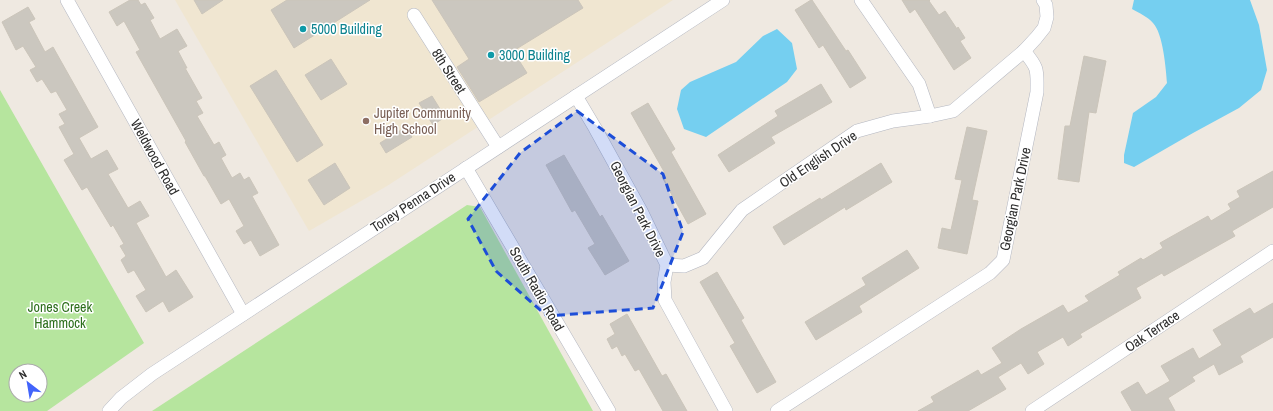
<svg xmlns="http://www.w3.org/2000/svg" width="1273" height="411" font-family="'Archivo Narrow',sans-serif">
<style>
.education{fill:#f0e6d1}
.green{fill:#b6e59e;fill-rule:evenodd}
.water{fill:#75cff0}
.building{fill:#cbc7bf;stroke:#cbc5ba}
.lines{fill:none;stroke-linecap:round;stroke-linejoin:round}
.minor-casing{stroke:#b4b7c1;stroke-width:14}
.minor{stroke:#fff;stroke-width:13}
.marked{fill:#1d4ed8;fill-opacity:0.2;stroke:#1d4ed8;stroke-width:3;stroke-dasharray:8 5;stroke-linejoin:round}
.culture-dot{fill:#0f9aa8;stroke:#fff;stroke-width:1.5}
.education-dot{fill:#8d6e63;stroke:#fff;stroke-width:1.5}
.labels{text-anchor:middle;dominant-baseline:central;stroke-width:3;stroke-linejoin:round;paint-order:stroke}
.culture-label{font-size:14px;fill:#0d838f;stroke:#fff;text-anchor:start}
.street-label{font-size:14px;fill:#2e2e2e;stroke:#fff}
.education-label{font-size:14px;fill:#785e54;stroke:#fff;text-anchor:start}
.park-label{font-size:14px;fill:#2c6e1b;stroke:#fff}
</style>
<rect width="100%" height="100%" fill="#efe9e1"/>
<path class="education" d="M175,0H673L387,186L309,231Z"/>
<g class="green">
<path d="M0,90L144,343L47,411H0ZM16,371H40V395H16Z"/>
<path d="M467,205L480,207L593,411H152Z"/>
</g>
<g class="water">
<path d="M1134,0H1250L1259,25L1267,70L1261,90L1239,108L1193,133L1134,167L1124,163V155L1133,113L1156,97L1167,83C1166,69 1163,33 1153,23C1148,17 1139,13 1132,9Z"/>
<path d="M777,29L792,43L797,69L787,82L706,137L684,129L677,109L681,90L690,82L736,62L763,36Z"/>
</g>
<g class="building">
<path d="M130,0H138L141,5L145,3L154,18L150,20L160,39L177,29L187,46L178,51L187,68H185L202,98L196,101L203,113L197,116L214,145L219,142L226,155L221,158L232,178L240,173L244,180L249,177L258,193L252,196L279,245L260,256L251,240L244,244L236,231L244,226L229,199L221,204L205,176H204L185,142L186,141L136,52L140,50L124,21L117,26L109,12Z"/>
<path d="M194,0H223L202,14Z"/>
<path d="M287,0H370L294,48L271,10Z"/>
<path d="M432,0H578L583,8L513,51L527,73L479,102L457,67L469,59Z"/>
<path d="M811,0H812L846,51L848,50L866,78L850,88L823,45L819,48L795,10Z"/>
<path d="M902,0H930L929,1L939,15L945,11L957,29L958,27L965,38L960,41L971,58L954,70L915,9L910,13Z"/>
<path d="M28,7L35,19L29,22L45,52L53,47L98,127L79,138L91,159L107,150L118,169L108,174L128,208L140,201L149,216L136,223L166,277L176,270L193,297L169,312L163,301L146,312L136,296L146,290L134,270L128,273L121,260L126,256L120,246L124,244L113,225L111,227L87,187L82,190L64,160L74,154L59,127L65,124L59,114L67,110L56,91L51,93L42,79L37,82L30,70L36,67L23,46L16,50L2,22Z"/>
<path d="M1084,56L1106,61L1096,113L1089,112L1079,182L1058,179L1065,126H1070Z"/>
<path d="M331,59L347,84L321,100L305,75Z"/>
<path d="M276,70L323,145L297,162L250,86Z"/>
<path d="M821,84L832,102L771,137L775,143L729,172L718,155L778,116L775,111Z"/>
<path d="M432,96L445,117L433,125L419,103Z"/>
<path d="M648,103L675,149L671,152L706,214L688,224L662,177L666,175L631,113Z"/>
<path d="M406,127L412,137L386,153L380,143Z"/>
<path d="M967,127L987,131L972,200L978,201L967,254L938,248L942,228L951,230L962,180L955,179Z"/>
<path d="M564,155L600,217L602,215L629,261L605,275L588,248L595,244L575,210L572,212L546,165Z"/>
<path d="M335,163L350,188L324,205L308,180Z"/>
<path d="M881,163L892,182L846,210L845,207L784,245L773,227L820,198L821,200Z"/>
<path d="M1273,171V207L1232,231L1235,236L1164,276L1162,273L1136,288L1141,298L1080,334L1082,337L1068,346L1063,337L1037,352L1044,364L1028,374L1021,363L998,377L1006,389L968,411H918L934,402L931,397L978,370L981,375L1002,363L992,348L1021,329L1063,305L1068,313L1089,301L1085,296L1120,275L1118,272L1141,258L1143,260L1163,248L1160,243L1208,216L1211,221L1231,209L1228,204L1240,197L1237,191Z"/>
<path d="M907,250L919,268L859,306L862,312L816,340L805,322L866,285L862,278Z"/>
<path d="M717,272L744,318L741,320L776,382L757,393L730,346L735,343L700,282Z"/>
<path d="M1273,303V337L1240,356L1243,362L1219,375L1214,364L1192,377L1195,381L1168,398L1175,411H1132L1121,392L1138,382L1146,395L1170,381L1161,366L1193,348L1199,359L1222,345L1213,330L1250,308L1254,314Z"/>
<path d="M627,314L662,376L666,374L687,411H663L639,369L635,371L625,354L622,356L617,346L612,349L607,339L615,334L610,324Z"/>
</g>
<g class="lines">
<g class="minor-casing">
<g id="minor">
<path d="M67,0L243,314"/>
<path d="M861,0L919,84L930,116"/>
<path d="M414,15L498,147"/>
<path d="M576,96L595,128L642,213L667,265L664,282L665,300L726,411"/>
<path d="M466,168L609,411"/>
<path d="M667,265L684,266L703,258L742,210L857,131L893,121L930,116L953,111L1024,51L1036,38L1044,28L1047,17L1046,5L1043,0"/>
<path d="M109,411L121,398L152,374L723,0"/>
<path d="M777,411L990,273L1003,260L1037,92C1037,70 1039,69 1024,51"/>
<path d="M1032,411L1273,251"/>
</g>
</g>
<use href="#minor" class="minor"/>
</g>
<path class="marked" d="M577,111L663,174L683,232L653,308L547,316L496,271L468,219L520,153Z"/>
<g class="culture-dot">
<circle cx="303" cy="29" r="4"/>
<circle cx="491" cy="55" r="4"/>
</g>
<circle class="education-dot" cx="366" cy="121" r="4"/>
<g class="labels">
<g class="culture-label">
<text x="311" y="29">5000 Building</text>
<text x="499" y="55">3000 Building</text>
</g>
<g class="street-label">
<text transform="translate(449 71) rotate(57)">8th Street</text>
<text transform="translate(155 157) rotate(61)">Weldwood Road</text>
<text transform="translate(818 159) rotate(-34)">Old English Drive</text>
<text transform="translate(1015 199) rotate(-78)">Georgian Park Drive</text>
<text transform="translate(413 202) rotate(-33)">Toney Penna Drive</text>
<text transform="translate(638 209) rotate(63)">Georgian Park Drive</text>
<text transform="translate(537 289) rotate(60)">South Radio Road</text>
<text transform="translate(1152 331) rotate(-34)">Oak Terrace</text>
</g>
<g class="education-label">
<text x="374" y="113">Jupiter Community<tspan x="374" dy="16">High School</tspan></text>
</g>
<g class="park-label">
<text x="60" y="307">Jones Creek<tspan x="60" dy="16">Hammock</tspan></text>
</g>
</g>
<g transform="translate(28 383) rotate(329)"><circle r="19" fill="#ffffff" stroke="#ababab"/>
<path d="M0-3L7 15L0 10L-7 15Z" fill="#4264fb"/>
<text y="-6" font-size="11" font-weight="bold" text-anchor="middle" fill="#2e2e2e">N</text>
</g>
</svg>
